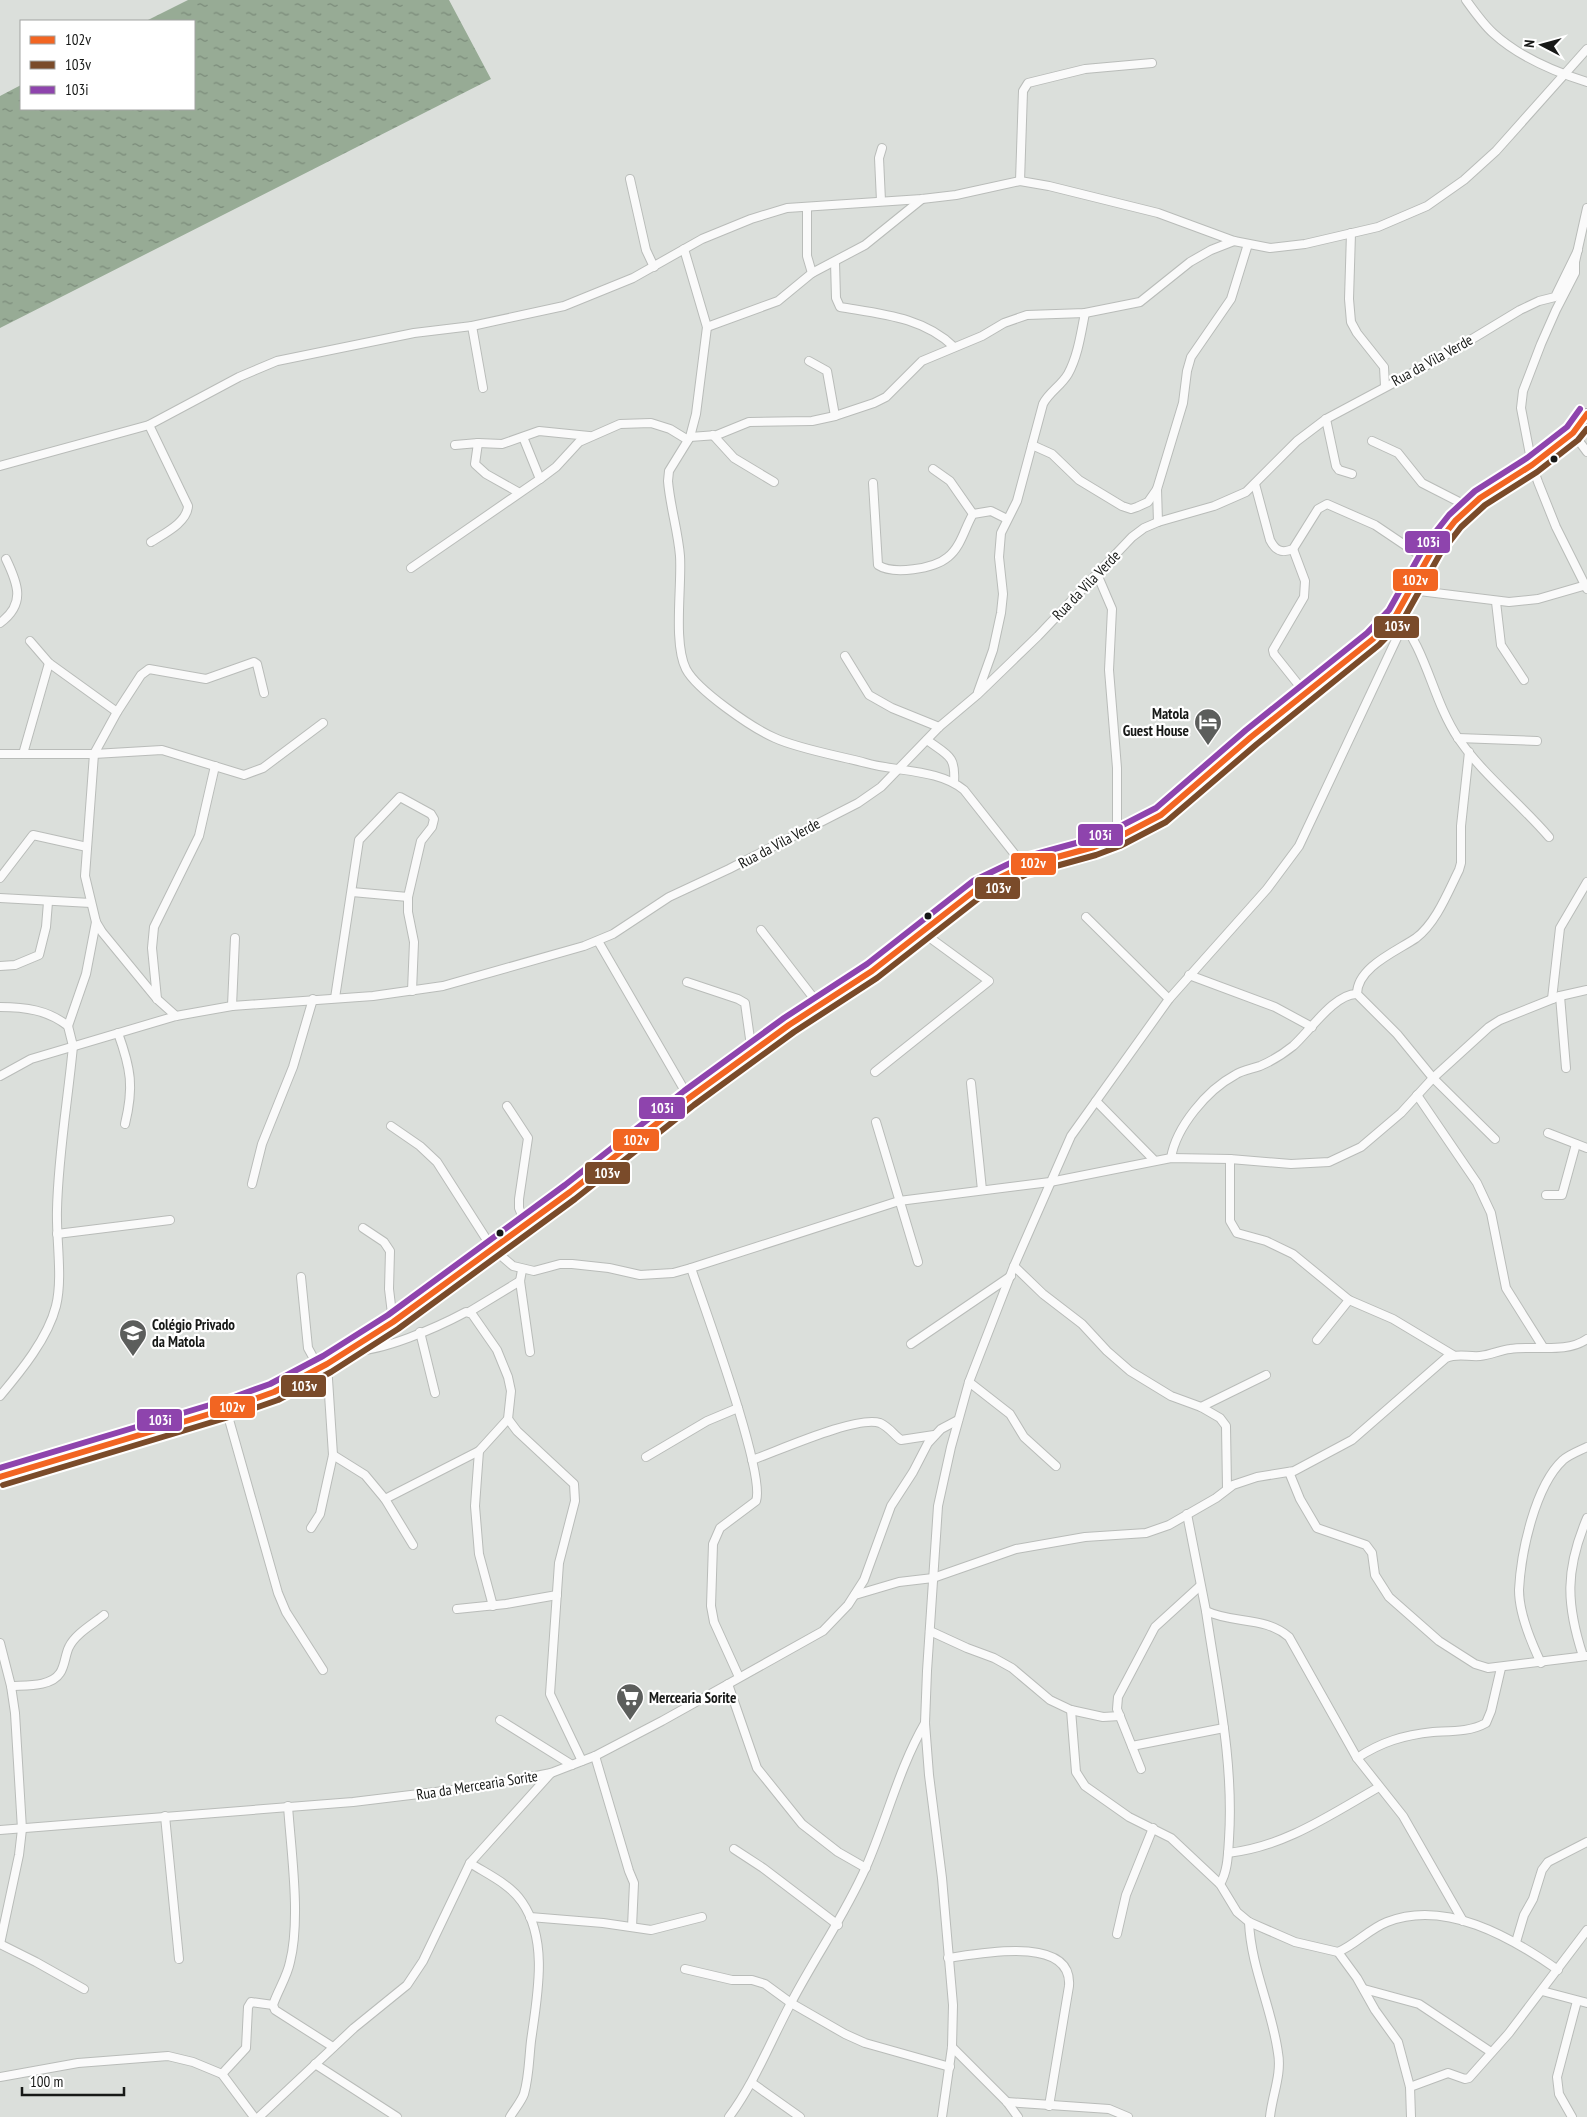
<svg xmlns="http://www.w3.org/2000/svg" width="1587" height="2117" font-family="'PT Sans Narrow',sans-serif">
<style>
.water{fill:url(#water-ripples)}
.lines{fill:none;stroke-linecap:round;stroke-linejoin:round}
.minor-casing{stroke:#b9bcb9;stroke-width:10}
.major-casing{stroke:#aea9ae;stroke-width:12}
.minor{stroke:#fafafa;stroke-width:8}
.major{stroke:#eeeaef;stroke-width:10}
.bus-1-casing{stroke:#fff;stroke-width:10}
.bus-2-casing{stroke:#fff;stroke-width:10}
.bus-3-casing{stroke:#fff;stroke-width:10}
.bus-1{stroke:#f26522;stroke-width:6}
.bus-2{stroke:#7a4b2a;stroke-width:6}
.bus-3{stroke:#8e44ad;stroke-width:6}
.bus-dot{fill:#171917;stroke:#fff;stroke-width:2}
.labels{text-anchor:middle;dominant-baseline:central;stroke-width:4.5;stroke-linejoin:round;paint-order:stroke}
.street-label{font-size:15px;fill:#171917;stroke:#fff}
.poi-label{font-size:15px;font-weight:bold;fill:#171917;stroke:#fff;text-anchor:start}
.line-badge{stroke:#fff;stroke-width:2}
.badge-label{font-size:14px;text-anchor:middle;font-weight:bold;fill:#fff}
</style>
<defs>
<pattern id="water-ripples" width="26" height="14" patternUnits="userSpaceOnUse" patternTransform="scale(1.25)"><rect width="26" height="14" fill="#97ab95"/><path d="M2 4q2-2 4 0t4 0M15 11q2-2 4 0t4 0" fill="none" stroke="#7a8a79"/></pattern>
</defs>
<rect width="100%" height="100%" fill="#dbdfdb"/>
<path class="water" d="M188,0H449L491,79L0,328V96L21,85V109H194V21H146Z"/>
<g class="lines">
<g class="minor-casing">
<g id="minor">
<path d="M1466,0C1474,11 1483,24 1493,33C1518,56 1555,72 1587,82"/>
<path d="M630,179L646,250L654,267"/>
<path d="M1020,181L1023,91L1028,83L1085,69L1152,63"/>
<path d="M881,201L879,158L882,148"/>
<path d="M807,207V256L812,273"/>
<path d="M1587,208L1575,262V273L1556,310L1541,344L1523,391L1521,408L1532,465L1538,482L1556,527L1587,589"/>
<path d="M1351,233L1349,299L1351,322L1357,333L1384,367L1385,386"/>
<path d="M684,249L707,327L696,414L690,437L669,471L668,481C670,506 678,531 680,556C682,586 673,643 686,669C697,690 752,728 775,738C799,749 840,756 866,763C897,772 939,769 964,790L1024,866"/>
<path d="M835,262L836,298L840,307C881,314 923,317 954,347"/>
<path d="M472,326L483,388"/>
<path d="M707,327L778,301L812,273L865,245L922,199"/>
<path d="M809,361L827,371L835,416"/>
<path d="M1326,419L1336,466L1339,470L1352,474"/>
<path d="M149,425L188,506C187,523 163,534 151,542"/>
<path d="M1573,433L1587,452"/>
<path d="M713,435L734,458L774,482"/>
<path d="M523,437L540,479"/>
<path d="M690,437L717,435L749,422L812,421L835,416L874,403L886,397L922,361L982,336L1004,323L1027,315L1085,313L1140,302L1190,262L1211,250L1234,241"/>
<path d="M1372,441L1398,453L1422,483L1469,507"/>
<path d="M478,443L502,444L539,431L589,436"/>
<path d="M455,445L478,443L475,464L486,474L518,492"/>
<path d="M1032,445L1052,454L1079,480L1122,506L1131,509L1137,507L1148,502L1157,489"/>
<path d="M0,466L149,425L239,377L277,361L414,333L472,326L564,306L633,278L702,239L751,219L787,208L922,199L956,195L1020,181L1049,186L1158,213L1234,241L1270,248L1305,244L1378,227L1427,206L1464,180L1496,151L1587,49"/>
<path d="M933,469L950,481L973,514"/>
<path d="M873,483L878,565C893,575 934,569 948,557C961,547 965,527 973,514L991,511L1007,519"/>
<path d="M1255,484L1270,540C1275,550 1281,554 1293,549L1318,509L1327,504L1375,525L1427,560"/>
<path d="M1158,522L1157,489L1183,403L1187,371L1191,357L1231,299L1248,244"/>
<path d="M1293,549L1305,581L1304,597L1273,650L1274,654L1305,693"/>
<path d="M411,568L540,479L556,467L579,442L620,424L651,423L670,429L688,440"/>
<path d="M1097,574L1112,609L1109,670L1117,768V838"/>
<path d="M1411,590L1509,602L1538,599L1586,585"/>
<path d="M1496,602L1501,645L1524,680"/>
<path d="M1396,615C1427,649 1432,699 1458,738C1483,775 1519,802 1549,837"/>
<path d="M0,623C26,604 18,584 6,559"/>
<path d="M30,641L49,663L117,712"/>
<path d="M845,656L869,695L892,708L939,727"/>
<path d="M978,692L993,650L1001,613L1003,594L999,557L1001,533L1017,501L1043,404C1049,392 1061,386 1068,374C1078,356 1081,333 1085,313"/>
<path d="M1458,738L1537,741"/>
<path d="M927,740C947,755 956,755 954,782"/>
<path d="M1469,752L1461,826V863L1459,870C1448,892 1436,923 1416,938C1397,951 1357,967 1357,994L1397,1034L1433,1078L1495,1139"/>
<path d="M0,754H94L162,750L244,775L263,768L323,723"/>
<path d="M23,754L49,663"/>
<path d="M0,878L33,835L87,847"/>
<path d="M352,892L408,897"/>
<path d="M0,898L91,903"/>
<path d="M1086,917L1169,999"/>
<path d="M761,930L819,1005"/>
<path d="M598,941L689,1098"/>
<path d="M0,966L15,965L39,955L46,927L48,902"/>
<path d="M1189,975L1275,1007L1312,1027"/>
<path d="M687,982L738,999L745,1003L752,1053"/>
<path d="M1560,996L1566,1068"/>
<path d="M335,998L359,840L400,797L431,814L434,819L432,827L421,841L408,897V912L414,942L412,991"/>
<path d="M157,999L152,948L154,927L199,836L215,766"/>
<path d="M1552,999L1560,928L1587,882"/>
<path d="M232,1006L235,938"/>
<path d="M0,1007C25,1007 48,1010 68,1026L73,1046C68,1099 58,1157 57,1210C56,1239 63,1278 56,1306C48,1338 21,1371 0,1396"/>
<path d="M176,1016L157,999L102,932L96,922L85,876L94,754L117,712L141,675L149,669L206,679L254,662L257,664L264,693"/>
<path d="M68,1026L86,974L96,922"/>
<path d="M118,1033C131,1069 134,1087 125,1124"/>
<path d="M875,1072L989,981L922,932"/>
<path d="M0,1076L31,1059L176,1016L232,1006L373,996L443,986L584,946L613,934L669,897L729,869L858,803L881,787L939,727L977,695L1038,636L1132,537L1144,528L1158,522L1214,506L1246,492L1297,441L1326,419L1444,356L1520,310L1539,301L1555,297L1578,250"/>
<path d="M971,1083L982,1190"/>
<path d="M1417,1095L1477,1183L1491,1213L1506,1288L1543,1347"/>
<path d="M1096,1101L1154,1160"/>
<path d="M507,1106L528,1138L519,1199V1208L525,1223"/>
<path d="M876,1122L918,1262"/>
<path d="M391,1126L420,1146L437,1162L492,1248L513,1266L534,1271L560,1264H572L609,1268L640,1275L673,1273L691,1268L899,1201L1050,1182L1171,1158L1230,1159L1291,1164L1329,1162L1361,1147L1401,1113L1433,1078L1489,1027L1500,1020L1560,996L1587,990"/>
<path d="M1548,1133L1587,1148"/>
<path d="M1171,1158C1176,1127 1207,1090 1235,1075C1242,1070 1252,1069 1260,1066C1272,1061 1283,1054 1293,1046C1309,1032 1335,993 1357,994"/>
<path d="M1230,1159V1221L1237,1233L1266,1241L1293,1254L1349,1300L1393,1319L1453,1355"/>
<path d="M252,1184L262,1144L293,1067L313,999"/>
<path d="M1546,1195H1562L1576,1144"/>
<path d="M363,1228L384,1242L390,1251L389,1289L393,1322"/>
<path d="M57,1234L170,1220"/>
<path d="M1014,1266L1043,1294L1082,1324L1107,1351L1130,1371L1171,1396L1201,1407L1220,1418L1226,1426L1227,1488"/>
<path d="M691,1268C703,1304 766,1474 756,1501L720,1528L713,1544L711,1606L714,1622L739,1677"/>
<path d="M522,1270L520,1281L530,1352"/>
<path d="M301,1277L308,1348L319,1368"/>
<path d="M469,1312L520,1281"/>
<path d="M420,1332L435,1393"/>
<path d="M1317,1340L1349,1300"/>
<path d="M911,1344L1011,1276"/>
<path d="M349,1351C380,1353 438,1327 466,1312L472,1314L497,1350L508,1377L511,1391L508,1419L479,1451L477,1478L475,1506L479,1554L493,1606"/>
<path d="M969,1382L1010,1414L1024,1437L1056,1466"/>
<path d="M1201,1407L1266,1375"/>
<path d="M226,1409L278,1593L286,1612L323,1670"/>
<path d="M508,1419L517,1431L574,1484L575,1501L559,1563L550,1694L582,1761"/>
<path d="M333,1455L365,1475L385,1499L479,1451"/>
<path d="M646,1457L707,1421L738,1408"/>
<path d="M752,1460C778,1451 857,1415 880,1423C889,1427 894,1435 901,1440L934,1435"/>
<path d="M1289,1472L1300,1499L1317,1528L1366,1545L1372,1553L1375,1575L1389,1597L1439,1641L1475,1664L1488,1668L1587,1656"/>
<path d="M385,1499L413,1545"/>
<path d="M1187,1514L1206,1611C1233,1624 1265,1616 1289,1637L1357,1758L1403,1816L1463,1921"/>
<path d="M311,1528L320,1514L333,1455L327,1364"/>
<path d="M855,1595L899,1582L933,1578L1016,1549L1085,1537L1146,1533L1169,1525L1216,1498L1233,1485L1257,1477L1294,1471L1352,1440L1446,1358C1457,1353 1468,1357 1480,1356C1491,1355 1500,1350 1510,1349C1534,1345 1566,1354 1587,1339"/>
<path d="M457,1609L506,1604L557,1595"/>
<path d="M1206,1611C1217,1687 1234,1761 1229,1839C1228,1853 1228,1871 1220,1884"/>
<path d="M930,1631L967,1648L994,1658L1012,1668L1050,1700L1071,1710L1103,1717L1120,1716"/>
<path d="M0,1643L11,1686L15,1713L22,1829L19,1855L0,1944"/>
<path d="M1583,1656C1566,1604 1565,1570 1587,1518"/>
<path d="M1541,1663C1531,1642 1519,1614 1519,1590C1521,1552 1535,1486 1563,1460C1570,1454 1579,1451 1587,1447"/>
<path d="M728,1684L757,1768L802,1824L838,1852L866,1868"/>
<path d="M11,1686C26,1685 51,1687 60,1673C65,1666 65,1655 69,1647C75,1634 93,1624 104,1615"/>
<path d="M1071,1710L1076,1772L1085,1786L1129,1817L1171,1838L1220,1884L1237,1912L1249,1922L1295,1942L1338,1952C1355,1945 1369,1929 1387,1922C1445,1899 1511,1937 1558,1970"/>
<path d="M500,1720L572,1765"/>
<path d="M1132,1746L1224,1728"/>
<path d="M595,1756L629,1871L634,1883L632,1927"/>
<path d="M1357,1758C1381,1742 1404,1735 1433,1732C1451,1731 1470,1732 1486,1723L1491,1711L1501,1668"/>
<path d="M1141,1769L1117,1709L1118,1697L1155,1627L1200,1586"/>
<path d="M288,1806C291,1851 301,1919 290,1962C287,1977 278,1990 273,2005L275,2010L333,2047"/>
<path d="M165,1816L179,1959"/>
<path d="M0,1830L353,1802L485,1786L551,1773L595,1756L662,1721L823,1631L848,1605L864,1580L891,1506L913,1472L928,1443L941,1429L958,1420"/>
<path d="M734,1849L763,1868L838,1925"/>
<path d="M1228,1853C1284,1847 1330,1815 1379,1787"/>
<path d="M470,1863C487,1874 510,1884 522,1902C549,1941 537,1997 531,2041C529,2058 529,2077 524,2094C521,2102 514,2110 510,2117"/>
<path d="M530,1917L603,1923L651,1930L702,1917"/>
<path d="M1249,1922C1251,1968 1272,2008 1278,2053C1282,2074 1272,2096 1270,2117"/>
<path d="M1117,1934L1126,1895L1153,1828"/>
<path d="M1516,1942L1524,1915L1533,1899L1542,1870L1548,1862L1587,1842"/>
<path d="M0,1944L36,1962L84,1989"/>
<path d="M1338,1952L1357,1978L1375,2010L1398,2042L1410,2087L1411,2117"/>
<path d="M948,1958C977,1954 1073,1934 1069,1986L1049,2106"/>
<path d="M685,1969L732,1980H752L765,1984L791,2003L845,2034L865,2043L950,2067"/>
<path d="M1364,1989L1419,2004L1491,2052"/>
<path d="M1542,1991L1587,2003"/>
<path d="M952,2047L1007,2102L1018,2117"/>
<path d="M315,2064L397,2117"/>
<path d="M222,2074L246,2048L248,2007L251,2002L273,2005"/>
<path d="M0,2077L78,2063L168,2056L193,2062L222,2074L254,2117"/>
<path d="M752,2083L800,2117"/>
<path d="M1410,2087L1448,2073L1465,2079L1469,2078L1509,2033L1587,1930"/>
<path d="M1007,2102L1109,2109L1128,2117"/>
<path d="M259,2117L354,2028L407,1985L423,1961L470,1863L551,1773"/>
<path d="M729,2117C755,2082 770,2042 791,2003C815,1957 845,1915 866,1867C887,1819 899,1768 925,1723"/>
<path d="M942,2117L952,2047L953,2005L942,1878L929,1775L925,1723L927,1671L938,1506L951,1447L969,1382L1014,1266L1071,1136L1169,999L1267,889L1299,846L1403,625"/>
<path d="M1572,2117L1559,2094L1557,2077L1577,2001"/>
</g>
</g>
<g class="major-casing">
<path id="major" d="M0,1477L226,1409L274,1392L327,1364L393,1322L570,1192L689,1098L789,1025L872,971L978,888L1024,866L1094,847L1117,838L1161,815L1251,737L1373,639L1396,615L1433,549L1455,521L1480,498L1532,465L1573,433L1587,414"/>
</g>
<use href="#minor" class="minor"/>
<use href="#major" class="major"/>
<g class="bus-1-casing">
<path id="bus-1" d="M0,1477L226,1409L274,1392L327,1364L393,1322L570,1192L689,1098L789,1025L872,971L978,888L1024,866L1094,847L1117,838L1161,815L1251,737L1373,639L1396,615L1433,549L1455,521L1480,498L1532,465L1573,433L1587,414"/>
</g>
<g class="bus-2-casing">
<path id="bus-2" d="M3,1485L229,1417L278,1400L331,1372L398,1329L575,1199L694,1105L794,1032L877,978L983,895L1027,874L1096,855L1120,846L1166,822L1257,744L1379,645L1403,620L1440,554L1461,527L1485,505L1537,472L1578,440L1587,429"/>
</g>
<g class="bus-3-casing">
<path id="bus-3" d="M0,1468L223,1401L270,1384L323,1356L388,1315L565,1185L684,1091L784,1018L867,964L973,881L1021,858L1091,839L1113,830L1156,808L1246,730L1367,633L1389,610L1426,544L1449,515L1475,491L1527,458L1567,427L1580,409"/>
</g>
<use href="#bus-1" class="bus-1"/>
<use href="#bus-2" class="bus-2"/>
<use href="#bus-3" class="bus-3"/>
</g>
<defs>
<g id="hotel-pin" transform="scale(1.4375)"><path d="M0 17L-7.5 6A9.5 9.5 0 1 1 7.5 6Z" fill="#5c5e5c" stroke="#fff"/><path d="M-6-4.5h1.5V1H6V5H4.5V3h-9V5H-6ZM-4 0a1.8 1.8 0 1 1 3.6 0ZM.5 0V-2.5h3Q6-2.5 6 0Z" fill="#fff"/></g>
<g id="university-pin" transform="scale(1.4375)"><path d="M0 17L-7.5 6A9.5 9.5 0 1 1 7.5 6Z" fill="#5c5e5c" stroke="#fff"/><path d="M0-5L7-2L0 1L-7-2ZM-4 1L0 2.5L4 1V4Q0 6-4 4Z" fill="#fff"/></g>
<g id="supermarket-pin" transform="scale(1.4375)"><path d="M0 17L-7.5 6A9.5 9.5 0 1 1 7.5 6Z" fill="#5c5e5c" stroke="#fff"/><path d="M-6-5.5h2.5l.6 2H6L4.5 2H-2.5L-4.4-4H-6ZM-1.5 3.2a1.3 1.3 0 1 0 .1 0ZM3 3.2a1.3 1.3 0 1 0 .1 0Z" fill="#fff"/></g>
</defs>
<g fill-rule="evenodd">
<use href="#hotel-pin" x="1208" y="722"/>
<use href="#university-pin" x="133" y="1333"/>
<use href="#supermarket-pin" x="630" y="1697"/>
</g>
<g class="bus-dot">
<circle cx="1554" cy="459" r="4.5"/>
<circle cx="928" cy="916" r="4.5"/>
<circle cx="500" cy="1233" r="4.5"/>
</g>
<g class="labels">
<g class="street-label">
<text transform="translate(1432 360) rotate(-29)">Rua da Vila Verde</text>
<text transform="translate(1086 585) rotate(-46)">Rua da Vila Verde</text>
<text transform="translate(779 843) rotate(-28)">Rua da Vila Verde</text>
<text transform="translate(477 1785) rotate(-9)">Rua da Mercearia Sorite</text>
</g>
<g class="poi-label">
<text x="1189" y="713" text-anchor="end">Matola<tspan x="1189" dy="17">Guest House</tspan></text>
<text x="152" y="1324">Colégio Privado<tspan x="152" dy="17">da Matola</tspan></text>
<text x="649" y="1697">Mercearia Sorite</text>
</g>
</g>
<g class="line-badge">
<rect x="1404" y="530" width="47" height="24" rx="5" fill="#8e44ad"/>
<rect x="1392" y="568" width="47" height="24" rx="5" fill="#f26522"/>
<rect x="1373" y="615" width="47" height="24" rx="5" fill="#7a4b2a"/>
<rect x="1077" y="823" width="47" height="24" rx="5" fill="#8e44ad"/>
<rect x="1010" y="852" width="47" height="24" rx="5" fill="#f26522"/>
<rect x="974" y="876" width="47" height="24" rx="5" fill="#7a4b2a"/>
<rect x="638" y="1096" width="48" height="24" rx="5" fill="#8e44ad"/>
<rect x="612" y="1128" width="48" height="24" rx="5" fill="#f26522"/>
<rect x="584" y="1161" width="47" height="24" rx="5" fill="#7a4b2a"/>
<rect x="280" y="1374" width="47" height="24" rx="5" fill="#7a4b2a"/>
<rect x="209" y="1395" width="47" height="24" rx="5" fill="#f26522"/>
<rect x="136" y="1408" width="47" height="24" rx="5" fill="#8e44ad"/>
</g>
<g class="badge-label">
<text x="1428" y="547">103i</text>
<text x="1415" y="585">102v</text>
<text x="1397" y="631">103v</text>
<text x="1100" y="840">103i</text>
<text x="1033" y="868">102v</text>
<text x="998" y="893">103v</text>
<text x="662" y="1113">103i</text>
<text x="636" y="1145">102v</text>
<text x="607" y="1178">103v</text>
<text x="304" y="1391">103v</text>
<text x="232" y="1412">102v</text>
<text x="160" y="1425">103i</text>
</g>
<rect x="20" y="20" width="175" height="90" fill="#ffffff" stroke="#a2a3a2"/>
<rect x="30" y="36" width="25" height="8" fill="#f26522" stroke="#a2a3a2"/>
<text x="65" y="45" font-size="15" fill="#171917">102v</text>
<rect x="30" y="61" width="25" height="8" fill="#7a4b2a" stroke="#a2a3a2"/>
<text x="65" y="70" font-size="15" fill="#171917">103v</text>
<rect x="30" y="86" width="25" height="8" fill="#8e44ad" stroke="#a2a3a2"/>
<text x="65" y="95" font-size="15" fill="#171917">103i</text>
<g transform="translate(1542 45) rotate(276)" stroke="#ffffff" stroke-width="4" paint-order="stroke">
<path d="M0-4L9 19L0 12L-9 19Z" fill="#171917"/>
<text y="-8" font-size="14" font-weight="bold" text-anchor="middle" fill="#171917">N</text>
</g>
<path d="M22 2087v8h102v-8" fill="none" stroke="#171917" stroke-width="2.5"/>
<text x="30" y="2087" font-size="15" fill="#171917" stroke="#ffffff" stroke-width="4" paint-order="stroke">100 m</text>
</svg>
